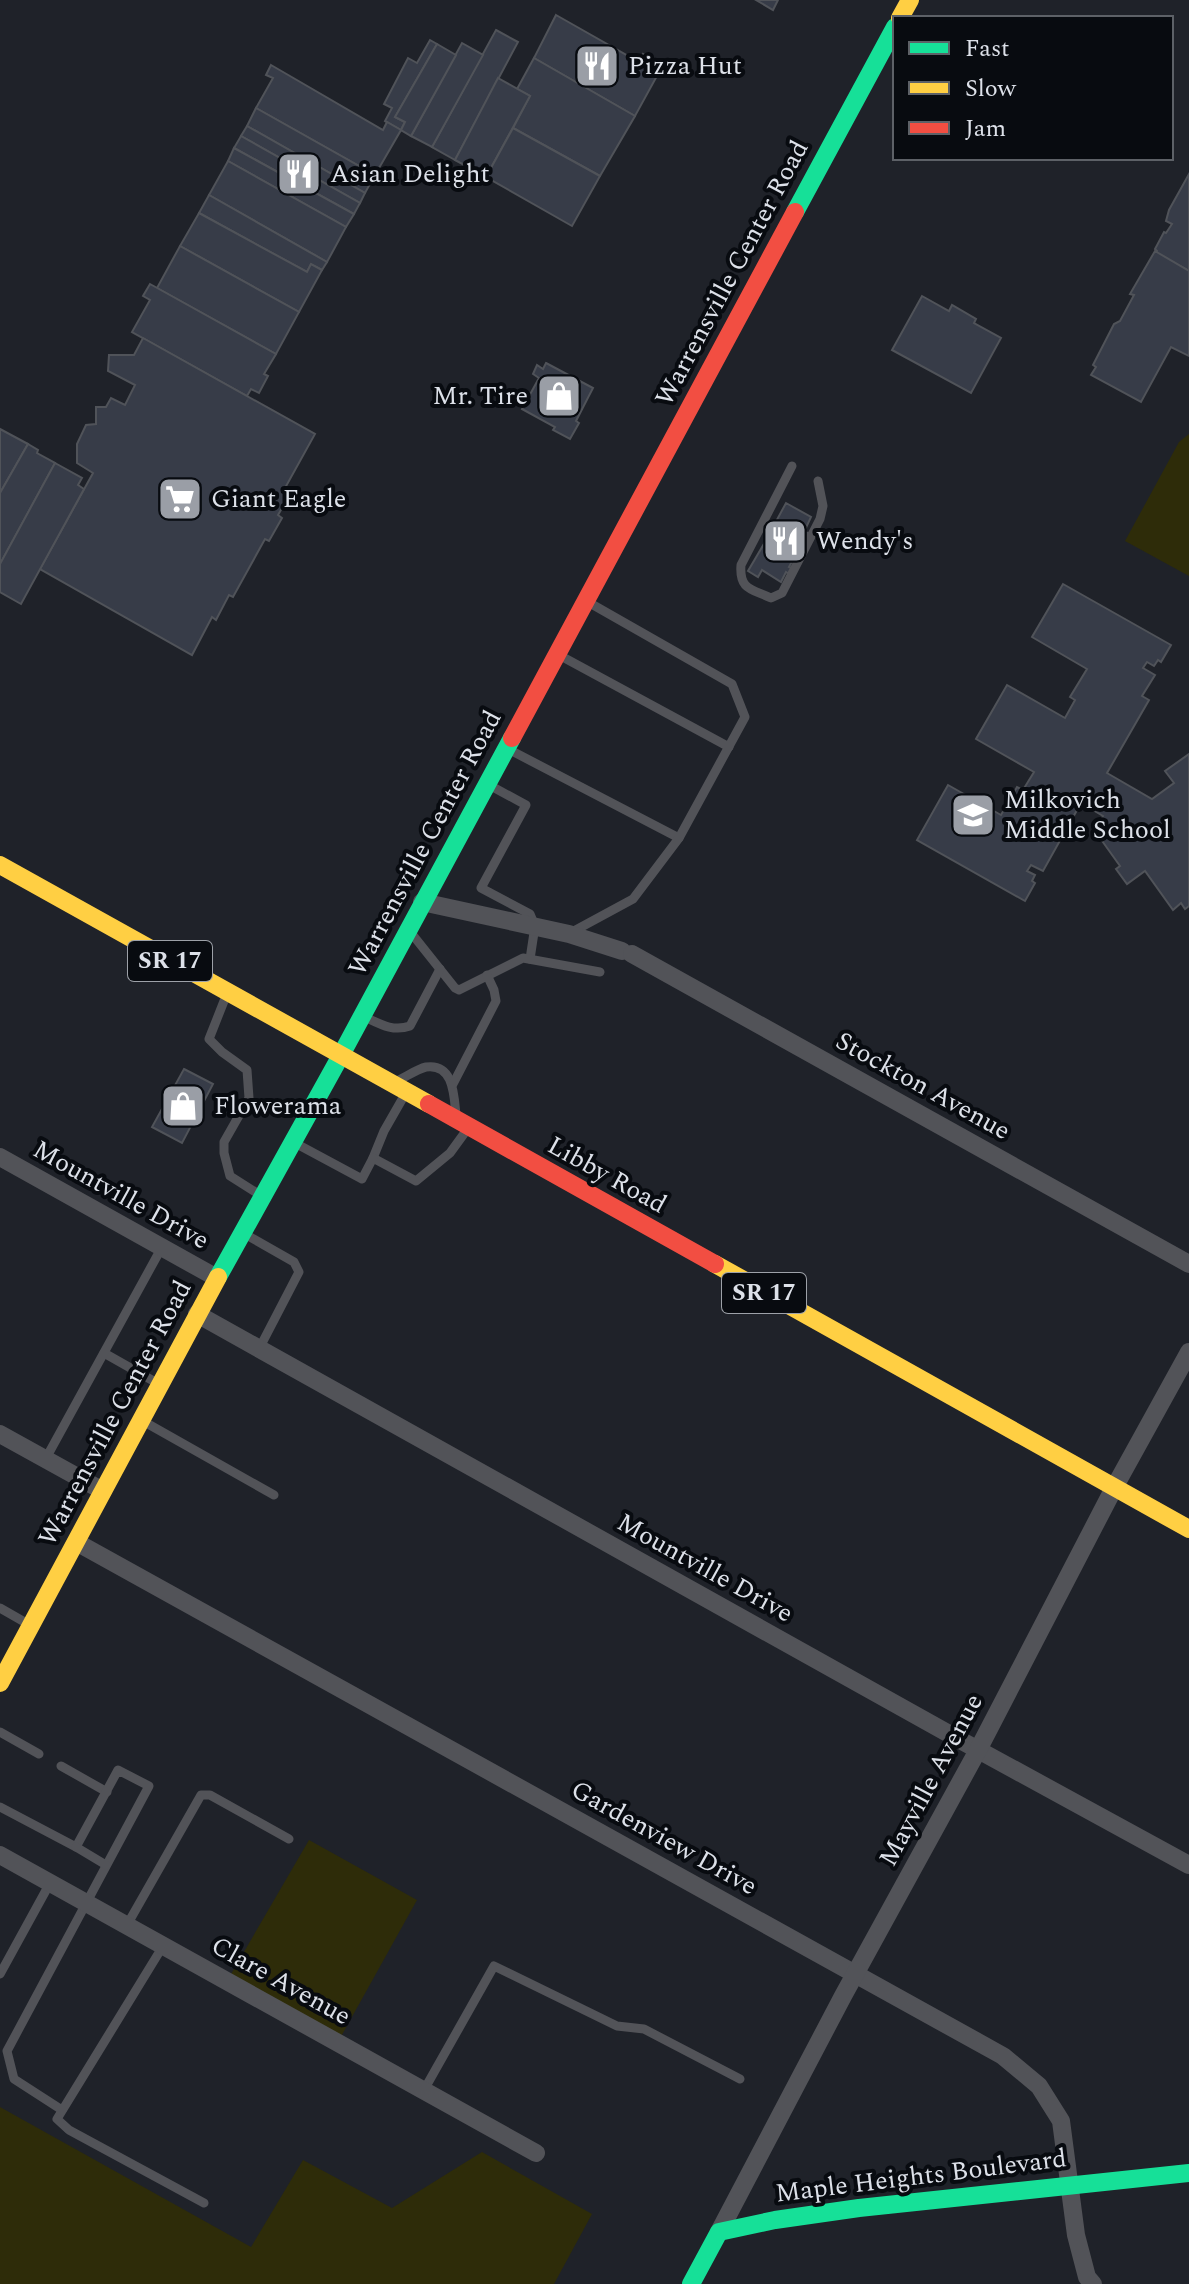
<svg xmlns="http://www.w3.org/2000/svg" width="1189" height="2284" font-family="Spectral,serif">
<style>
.green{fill:#2e2c09}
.building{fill:#373c48;stroke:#505359;stroke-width:2}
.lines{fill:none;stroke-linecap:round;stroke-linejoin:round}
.lane{stroke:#525358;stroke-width:9}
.street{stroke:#525358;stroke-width:18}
.fast{stroke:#16e098;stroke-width:18}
.slow{stroke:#ffcf43;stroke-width:18}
.jam{stroke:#f24e42;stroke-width:18}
.labels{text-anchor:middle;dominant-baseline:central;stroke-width:8;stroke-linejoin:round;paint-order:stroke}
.shield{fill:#080b10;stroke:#9da1a8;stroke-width:2}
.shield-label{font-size:24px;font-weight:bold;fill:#dde1e9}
.poi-label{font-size:26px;fill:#dde1e9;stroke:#080b10;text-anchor:start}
.street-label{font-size:26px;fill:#dde1e9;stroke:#080b10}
</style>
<rect width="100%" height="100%" fill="#1f2229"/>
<g class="green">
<path d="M1189,434V576L1125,541L1179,442Z"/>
<path d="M309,1840L417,1900L338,2042L227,1981Z"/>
<path d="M0,2107L251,2247L303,2160L392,2208L482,2152L592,2214L554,2284H0Z"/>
</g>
<g class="building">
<path d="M756,0H778L773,10Z"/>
<path d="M556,15L639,62L643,54L663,65L635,116L534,58Z"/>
<path d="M496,30L518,42L455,160L432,147Z"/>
<path d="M430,40L437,44L395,117L405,122L401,130L385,121L392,108L384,104L408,58L417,63Z"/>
<path d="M462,43L483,55L432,147L411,136Z"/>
<path d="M437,44L456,55L411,136L401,130L405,122L395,117Z"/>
<path d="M534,58L635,116L600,176L513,128L530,96L517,89Z"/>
<path d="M271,65L383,130L387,122L401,130L375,175L256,108L273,78L266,75Z"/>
<path d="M498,78L530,96L486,177L455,160Z"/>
<path d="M256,108L375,175L365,193L247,126Z"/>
<path d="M247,126L365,193L360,203L241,136Z"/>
<path d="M513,128L600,176L572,226L486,177Z"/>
<path d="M241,136L360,203L354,214L234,148Z"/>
<path d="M234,148L354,214L346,227L228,161Z"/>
<path d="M228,161L346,227L327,262L209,195Z"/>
<path d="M1189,174V271L1156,253L1157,251L1155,249L1164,232L1166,233L1172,224L1166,221L1169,210Z"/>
<path d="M209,195L327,262L322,270L311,264L307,272L199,213Z"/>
<path d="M199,213L307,272L311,264L322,270L299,312L180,246Z"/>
<path d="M180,246L299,312L276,354L157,288Z"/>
<path d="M1155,251L1189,271V356L1171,347L1141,402L1091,375L1096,367L1093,365L1114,324L1120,321L1134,295L1130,294Z"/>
<path d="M150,284L276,354L264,374L268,376L259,393L251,389L247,396L132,332L150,300L143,296Z"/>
<path d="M922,296L949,311L952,305L976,319L974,323L1001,338L971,393L892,350Z"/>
<path d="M143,338L315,434L285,488L292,491L278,515L282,518L269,541L265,539L233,597L229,595L216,620L212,617L192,655L40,569L93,473L77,463V444L86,425L96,424V407H106L111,398L125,405L135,385L108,371L109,355H134Z"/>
<path d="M546,363L593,388L576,421L579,423L570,439L553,430L555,427L522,409L539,378L533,374L537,365L543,369Z"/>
<path d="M0,429L28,444L0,493Z"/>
<path d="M28,444L38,450L37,453L55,463L0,564V493Z"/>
<path d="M55,463L82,478L78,485L84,489L21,604L0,592V564Z"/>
<path d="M786,503L811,517L804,532L808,533L801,546L803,547L798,557L795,556L789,567L792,568L789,574L786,572L781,582L762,570L758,577L748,571L765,542L769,543L774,533L769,530L772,529Z"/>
<path d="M1063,584L1171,645L1161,662L1158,660L1154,666L1147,662L1143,668L1155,675L1142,696L1149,700L1107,773L1152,799L1174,783L1165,771L1189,754V906L1185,909L1181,903L1173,910L1145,871L1127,884L1116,869L1120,866L1095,831L1103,816L1081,803L1043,871L1031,865L1027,871L1035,875L1032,881L1035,883L1025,901L917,840L948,785L1001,815L1017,787L1023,790L1034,772L976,739L1007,685L1065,718L1075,700L1070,697L1087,669L1032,637Z"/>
<path d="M184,1069L213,1084L182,1143L152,1127Z"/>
</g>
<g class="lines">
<g class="lane">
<path d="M792,466L741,565C739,590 752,589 771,598L782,593L820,519L823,506L818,481"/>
<path d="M559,655L729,747"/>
<path d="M508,749L679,838"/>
<path d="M491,786L526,805L481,888L530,914L535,926L530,959"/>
<path d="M572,932L633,899L679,838L745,717L732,684L588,602"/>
<path d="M412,934L455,988L459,990L523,958L600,972"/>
<path d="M226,996L209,1039L222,1052L247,1070L249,1098L224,1142V1153L230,1176L260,1195"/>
<path d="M365,1017C380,1024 393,1032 410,1026L440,969"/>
<path d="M397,1081C406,1077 417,1069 426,1067C454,1063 454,1096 456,1115"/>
<path d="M453,1084L496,1001L494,990L487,975"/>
<path d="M404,1096L384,1131L373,1158L416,1181L450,1153L466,1131"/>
<path d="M295,1143L362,1179L373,1158"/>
<path d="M243,1233L294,1262L299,1272L259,1349"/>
<path d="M104,1353L157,1383"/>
<path d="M141,1420L274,1495"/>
<path d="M45,1460L162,1247"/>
<path d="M0,1608L28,1624"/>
<path d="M0,1732L39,1754"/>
<path d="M61,1766L107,1792"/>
<path d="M0,1807L76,1847L118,1770L149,1786L7,2051L14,2079L62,2110"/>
<path d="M76,1847L106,1865"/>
<path d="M127,1925L201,1795H210L289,1839"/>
<path d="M163,1946L57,2119L69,2130L204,2203"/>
<path d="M0,1974L50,1883"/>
<path d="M424,2090L494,1966L617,2026L644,2029L740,2079"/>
</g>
<g class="street">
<path d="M422,902L569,934L622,951"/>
<path d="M632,954L1189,1264"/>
<path d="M0,1157L217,1278"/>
<path d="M197,1314L960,1740L1189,1865"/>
<path d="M0,1434L103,1491"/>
<path d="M76,1542L1003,2056L1039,2086L1061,2121L1076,2235L1087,2277L1093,2284"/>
<path d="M0,1855L536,2153"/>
<path d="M719,2232L843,1996L978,1750L1114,1488L1189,1352"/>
</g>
<g class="fast">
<path d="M795,212L895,27"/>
<path d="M218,1277L340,1057L512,738"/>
<path d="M691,2284L719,2232L775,2220L859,2208L1189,2173"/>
</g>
<g class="slow">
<path d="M900,18L910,0"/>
<path d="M0,865L429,1104"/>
<path d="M715,1264L1189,1529"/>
<path d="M0,1683L218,1277"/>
</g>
<g class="jam">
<path d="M512,738L795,212"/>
<path d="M429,1104L715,1264"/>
</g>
</g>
<defs>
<g id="restaurant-square" transform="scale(2.3)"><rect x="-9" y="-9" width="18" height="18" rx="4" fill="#9a9ea6" stroke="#080b10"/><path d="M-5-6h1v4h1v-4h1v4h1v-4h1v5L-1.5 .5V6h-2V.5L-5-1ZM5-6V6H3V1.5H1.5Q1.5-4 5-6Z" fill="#fff"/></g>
<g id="shop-square" transform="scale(2.3)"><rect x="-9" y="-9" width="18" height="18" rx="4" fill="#9a9ea6" stroke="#080b10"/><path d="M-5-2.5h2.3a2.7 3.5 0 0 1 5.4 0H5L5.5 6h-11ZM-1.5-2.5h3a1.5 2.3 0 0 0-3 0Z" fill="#fff"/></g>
<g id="supermarket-square" transform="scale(2.3)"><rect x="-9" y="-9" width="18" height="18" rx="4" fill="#9a9ea6" stroke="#080b10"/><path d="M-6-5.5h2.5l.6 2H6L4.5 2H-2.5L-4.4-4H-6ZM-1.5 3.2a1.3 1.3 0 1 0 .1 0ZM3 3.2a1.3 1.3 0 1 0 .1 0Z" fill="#fff"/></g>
<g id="school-square" transform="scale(2.3)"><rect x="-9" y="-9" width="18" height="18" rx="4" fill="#9a9ea6" stroke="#080b10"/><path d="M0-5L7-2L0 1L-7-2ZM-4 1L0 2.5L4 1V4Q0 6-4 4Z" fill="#fff"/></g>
</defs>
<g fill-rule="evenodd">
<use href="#restaurant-square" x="597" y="66"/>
<use href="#restaurant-square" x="299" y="174"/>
<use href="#shop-square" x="559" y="396"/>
<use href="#supermarket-square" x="180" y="499"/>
<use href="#restaurant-square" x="785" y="541"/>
<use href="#school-square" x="973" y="815"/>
<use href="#shop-square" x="183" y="1106"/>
</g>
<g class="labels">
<g class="shield">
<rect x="128" y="941" width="84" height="40" rx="6"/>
<rect x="722" y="1273" width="84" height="40" rx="6"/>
</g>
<g class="shield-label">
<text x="170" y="961">SR 17</text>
<text x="764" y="1293">SR 17</text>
</g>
<g class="poi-label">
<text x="628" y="66">Pizza Hut</text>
<text x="330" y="174">Asian Delight</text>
<text x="528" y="396" text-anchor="end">Mr. Tire</text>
<text x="211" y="499">Giant Eagle</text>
<text x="816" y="541">Wendy's</text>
<text x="1004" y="800">Milkovich<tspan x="1004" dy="30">Middle School</tspan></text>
<text x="214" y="1106">Flowerama</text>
</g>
<g class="street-label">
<text transform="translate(732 273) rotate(-62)">Warrensville Center Road</text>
<text transform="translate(425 843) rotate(-62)">Warrensville Center Road</text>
<text transform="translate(923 1086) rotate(29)">Stockton Avenue</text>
<text transform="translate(607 1175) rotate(29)">Libby Road</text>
<text transform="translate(121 1195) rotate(29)">Mountville Drive</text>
<text transform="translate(115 1413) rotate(-62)">Warrensville Center Road</text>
<text transform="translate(705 1568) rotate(29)">Mountville Drive</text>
<text transform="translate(931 1780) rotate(-62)">Mayville Avenue</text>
<text transform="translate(664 1838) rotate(29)">Gardenview Drive</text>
<text transform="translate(281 1981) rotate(29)">Clare Avenue</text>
<text transform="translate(921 2176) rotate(-7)">Maple Heights Boulevard</text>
</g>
</g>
<rect x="893" y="16" width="280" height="144" fill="#080b10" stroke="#5d6167" stroke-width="2"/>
<rect x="909" y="42" width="40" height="12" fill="#16e098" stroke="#5d6167" stroke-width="2"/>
<text x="965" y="56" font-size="24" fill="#dde1e9">Fast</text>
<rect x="909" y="82" width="40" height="12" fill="#ffcf43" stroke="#5d6167" stroke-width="2"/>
<text x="965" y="96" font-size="24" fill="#dde1e9">Slow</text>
<rect x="909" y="122" width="40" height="12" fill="#f24e42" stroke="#5d6167" stroke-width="2"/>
<text x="965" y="136" font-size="24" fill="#dde1e9">Jam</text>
</svg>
